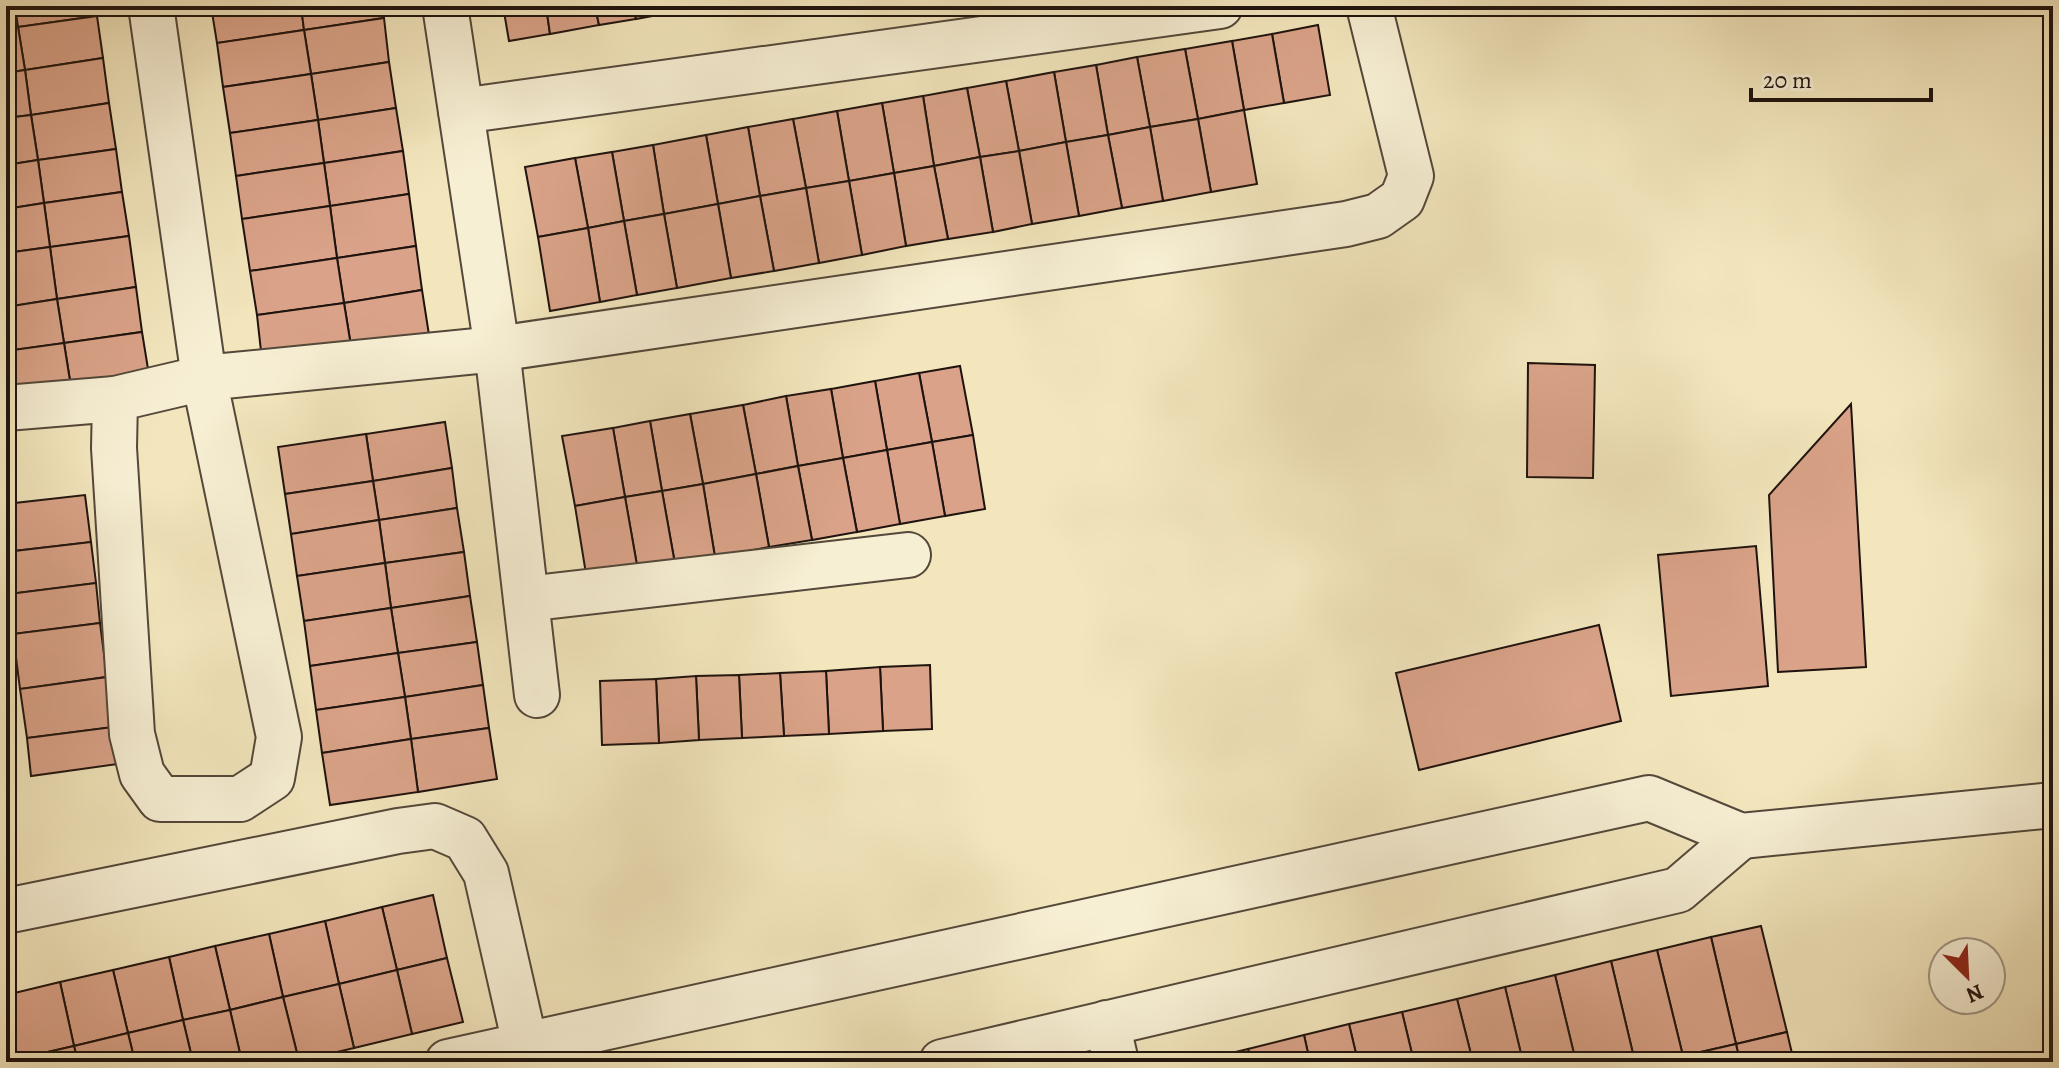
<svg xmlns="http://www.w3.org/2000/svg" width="2059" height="1068" font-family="Alegreya,serif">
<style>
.building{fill:#daa389;stroke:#1e130e;stroke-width:2}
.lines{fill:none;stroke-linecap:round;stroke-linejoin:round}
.street-casing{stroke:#53483a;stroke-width:48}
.street{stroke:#f7efd4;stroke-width:44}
</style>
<rect width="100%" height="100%" fill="#f3e6bd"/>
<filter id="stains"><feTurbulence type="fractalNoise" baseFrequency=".0025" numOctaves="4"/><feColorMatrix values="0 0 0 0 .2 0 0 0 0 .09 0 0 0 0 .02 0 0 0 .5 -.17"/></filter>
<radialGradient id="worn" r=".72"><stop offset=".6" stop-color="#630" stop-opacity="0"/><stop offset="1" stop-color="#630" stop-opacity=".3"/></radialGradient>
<g class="building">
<path d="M6,6H15L18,27L6,29Z"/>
<path d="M15,6H96L97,16L18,27Z"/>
<path d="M211,6H301L304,30L217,43Z"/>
<path d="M301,6H382L384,18L304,30Z"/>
<path d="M503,6H546L550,34L509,41Z"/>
<path d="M546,6H595L599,25L550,34Z"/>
<path d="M595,6H633L636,19L599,25Z"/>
<path d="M633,6H678L679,11L636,19Z"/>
<path d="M97,16L103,58L25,70L18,27Z"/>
<path d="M384,18L389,62L311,74L304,30Z"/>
<path d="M1318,25L1330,95L1284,103L1272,34Z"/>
<path d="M18,27L25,70L6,73V29Z"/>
<path d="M304,30L311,74L223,87L217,43Z"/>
<path d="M1272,34L1284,103L1244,110L1232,41Z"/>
<path d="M1232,41L1244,110L1198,119L1185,49Z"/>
<path d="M1185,49L1198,119L1150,127L1137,57Z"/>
<path d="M1137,57L1150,127L1108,135L1096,65Z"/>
<path d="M103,58L109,103L31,115L25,70Z"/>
<path d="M389,62L396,108L318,120L311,74Z"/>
<path d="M1096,65L1108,135L1066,142L1054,72Z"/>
<path d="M25,70L31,115L6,118V73Z"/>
<path d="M1054,72L1066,142L1019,151L1006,81Z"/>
<path d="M311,74L318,120L230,133L223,87Z"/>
<path d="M1006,81L1019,151L980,157L967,88Z"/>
<path d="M967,88L980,157L934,166L923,96Z"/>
<path d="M923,96L934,166L894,173L882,103Z"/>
<path d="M109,103L116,149L38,160L31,115Z"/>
<path d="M882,103L894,173L849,181L837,111Z"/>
<path d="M396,108L403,151L324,163L318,120Z"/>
<path d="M1244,110L1257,184L1211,192L1198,119Z"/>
<path d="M837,111L849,181L806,188L793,119Z"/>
<path d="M31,115L38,160L6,165V118Z"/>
<path d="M793,119L806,188L760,196L748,127Z"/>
<path d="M1198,119L1211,192L1163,201L1150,127Z"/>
<path d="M318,120L324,163L236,176L230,133Z"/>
<path d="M748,127L760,196L718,204L706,135Z"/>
<path d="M1150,127L1163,201L1122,208L1108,135Z"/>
<path d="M706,135L718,204L664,214L653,145Z"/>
<path d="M1108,135L1122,208L1079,216L1066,142Z"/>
<path d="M1066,142L1079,216L1032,224L1019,151Z"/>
<path d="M653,145L664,214L624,221L612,152Z"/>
<path d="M116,149L122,192L44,203L38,160Z"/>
<path d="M403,151L409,194L330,206L324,163Z"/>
<path d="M1019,151L1032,224L993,232L980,157Z"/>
<path d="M612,152L624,221L588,228L575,158Z"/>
<path d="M980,157L993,232L948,239L934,166Z"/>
<path d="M575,158L588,228L538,237L525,167Z"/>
<path d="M38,160L44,203L6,209V165Z"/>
<path d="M324,163L330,206L242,219L236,176Z"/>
<path d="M934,166L948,239L906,246L894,173Z"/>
<path d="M894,173L906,246L862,255L849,181Z"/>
<path d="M849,181L862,255L819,263L806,188Z"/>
<path d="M806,188L819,263L774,271L760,196Z"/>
<path d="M122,192L129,236L50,247L44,203Z"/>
<path d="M409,194L416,246L337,258L330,206Z"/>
<path d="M760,196L774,271L731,278L718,204Z"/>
<path d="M44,203L50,247L6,253V209Z"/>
<path d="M718,204L731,278L677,288L664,214Z"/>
<path d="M330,206L337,258L250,271L242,219Z"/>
<path d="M664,214L677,288L637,295L624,221Z"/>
<path d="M624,221L637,295L600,302L588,228Z"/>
<path d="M588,228L600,302L550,311L538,237Z"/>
<path d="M129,236L136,287L57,299L50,247Z"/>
<path d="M416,246L422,290L344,303L337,258Z"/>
<path d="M50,247L57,299L6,307V253Z"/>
<path d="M337,258L344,303L257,315L250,271Z"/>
<path d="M136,287L142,332L64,343L57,299Z"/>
<path d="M422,290L429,335L351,346L344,303Z"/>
<path d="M57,299L64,343L6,351V307Z"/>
<path d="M344,303L351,346L262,360L257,315Z"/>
<path d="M142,332L149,375L71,387L64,343Z"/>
<path d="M64,343L71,387L6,397V351Z"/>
<path d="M1528,363L1595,365L1593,478L1527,477Z"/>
<path d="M960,366L973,435L932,442L919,373Z"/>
<path d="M919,373L932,442L887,450L875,381Z"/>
<path d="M875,381L887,450L843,458L831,389Z"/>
<path d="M831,389L843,458L798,466L786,396Z"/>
<path d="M786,396L798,466L756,474L743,405Z"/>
<path d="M1851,404L1866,667L1778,672L1769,495Z"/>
<path d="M743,405L756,474L703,484L690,414Z"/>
<path d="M690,414L703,484L662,491L650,421Z"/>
<path d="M650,421L662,491L625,497L613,428Z"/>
<path d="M445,422L452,468L373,481L366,434Z"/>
<path d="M613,428L625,497L575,506L562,436Z"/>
<path d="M366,434L373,481L285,494L278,447Z"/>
<path d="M973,435L985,509L945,516L932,442Z"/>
<path d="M932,442L945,516L900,524L887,450Z"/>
<path d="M887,450L900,524L857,532L843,458Z"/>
<path d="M843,458L857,532L812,540L798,466Z"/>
<path d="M798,466L812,540L769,547L756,474Z"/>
<path d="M452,468L457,508L379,520L373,481Z"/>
<path d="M756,474L769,547L715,557L703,484Z"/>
<path d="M373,481L379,520L291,534L285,494Z"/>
<path d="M703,484L715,557L675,564L662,491Z"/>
<path d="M662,491L675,564L638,571L625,497Z"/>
<path d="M85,495L91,542L6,552V504Z"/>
<path d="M625,497L638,571L587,580L575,506Z"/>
<path d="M457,508L464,552L385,563L379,520Z"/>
<path d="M379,520L385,563L297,576L291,534Z"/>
<path d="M91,542L96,583L9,594L6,552Z"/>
<path d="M1756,546L1768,686L1671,696L1658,555Z"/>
<path d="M464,552L470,596L391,608L385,563Z"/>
<path d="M385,563L391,608L304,621L297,576Z"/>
<path d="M96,583L100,623L13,634L9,594Z"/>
<path d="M470,596L477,642L398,653L391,608Z"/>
<path d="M391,608L398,653L310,666L304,621Z"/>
<path d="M100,623L107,677L20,689L13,634Z"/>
<path d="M1599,625L1621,721L1419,770L1396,673Z"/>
<path d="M477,642L483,685L405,697L398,653Z"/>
<path d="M398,653L405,697L316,710L310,666Z"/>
<path d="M930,665L932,729L883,731L880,667Z"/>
<path d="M880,667L883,731L829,734L826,671Z"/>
<path d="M826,671L829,734L784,736L780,673Z"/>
<path d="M780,673L784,736L742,738L739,675Z"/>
<path d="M739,675L742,738L699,740L696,676Z"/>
<path d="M696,676L699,740L659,743L656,679Z"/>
<path d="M107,677L113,727L27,738L20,689Z"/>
<path d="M656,679L659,743L602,745L600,681Z"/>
<path d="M483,685L489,728L411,739L405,697Z"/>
<path d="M405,697L411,739L322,753L316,710Z"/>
<path d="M113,727L118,764L31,776L27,738Z"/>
<path d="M489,728L497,779L418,792L411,739Z"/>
<path d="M411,739L418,792L330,805L322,753Z"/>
<path d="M433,895L447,958L397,970L382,907Z"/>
<path d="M382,907L397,970L339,984L325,921Z"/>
<path d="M325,921L339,984L283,997L269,934Z"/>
<path d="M1761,926L1787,1032L1736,1044L1711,937Z"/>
<path d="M269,934L283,997L230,1010L215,946Z"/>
<path d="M1711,937L1736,1044L1683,1056L1657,950Z"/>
<path d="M215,946L230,1010L183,1020L169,957Z"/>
<path d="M1657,950L1683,1056L1660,1062H1635L1611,961Z"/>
<path d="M169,957L183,1020L128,1033L113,970Z"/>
<path d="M447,958L463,1022L412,1034L397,970Z"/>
<path d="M1611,961L1635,1062H1576L1555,975Z"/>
<path d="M113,970L128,1033L74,1046L60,982Z"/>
<path d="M397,970L412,1034L354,1048L339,984Z"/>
<path d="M1555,975L1576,1062H1523L1505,987Z"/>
<path d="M60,982L74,1046L17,1059L6,1013V995Z"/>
<path d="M339,984L354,1048L299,1061L283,997Z"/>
<path d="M1505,987L1523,1062H1473L1457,999Z"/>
<path d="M283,997L299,1061L242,1062L230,1010Z"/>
<path d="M1457,999L1473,1062H1414L1402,1012Z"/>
<path d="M230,1010L242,1062H193L183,1020Z"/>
<path d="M1402,1012L1414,1062H1358L1349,1024Z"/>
<path d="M6,1013L17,1059L6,1062Z"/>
<path d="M183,1020L193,1062H135L128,1033Z"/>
<path d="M1349,1024L1358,1062H1310L1304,1035Z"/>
<path d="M1787,1032L1794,1062H1740L1736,1044Z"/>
<path d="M128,1033L135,1062H78L74,1046Z"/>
<path d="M1304,1035L1310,1062H1251L1248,1049Z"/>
<path d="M1736,1044L1740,1062H1684L1683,1056Z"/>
<path d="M74,1046L78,1062H18L17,1059Z"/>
<path d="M1248,1049L1251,1062H1194Z"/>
</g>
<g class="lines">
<g class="street-casing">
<g id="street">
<path d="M151,6L204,378L279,737L272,778L240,799H160L142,774L132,734L114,448L115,399L204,378L497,349L1346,224L1378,216L1402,199L1411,176L1369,6"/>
<path d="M445,6L497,349L537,695"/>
<path d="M461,111L1220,6"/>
<path d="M6,408L115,399"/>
<path d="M526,599L908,555"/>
<path d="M6,911L398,831L435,826L465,839L486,873L525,1044"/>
<path d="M1107,1023L1116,1062"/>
<path d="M448,1062L1649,798L1741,836L2053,805"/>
<path d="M942,1062L1678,890L1741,836"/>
</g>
</g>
<use href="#street" class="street"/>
</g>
<rect width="2059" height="1068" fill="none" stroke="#f3e6bd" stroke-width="32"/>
<rect x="8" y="8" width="2043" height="1052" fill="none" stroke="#1e130e" stroke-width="4"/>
<rect x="16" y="16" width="2027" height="1036" fill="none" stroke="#1e130e" stroke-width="2"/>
<g transform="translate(1967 976) rotate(156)"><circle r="38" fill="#f7efd4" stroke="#a09785" stroke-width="2"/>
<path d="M0-6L14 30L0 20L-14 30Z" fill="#8f2418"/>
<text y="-12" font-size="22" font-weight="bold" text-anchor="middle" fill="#1e130e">N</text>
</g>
<path d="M1751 88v12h180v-12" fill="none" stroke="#1e130e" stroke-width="4"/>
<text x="1763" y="88" font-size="24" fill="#1e130e" stroke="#f7efd4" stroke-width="6" paint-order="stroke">20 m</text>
<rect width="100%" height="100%" filter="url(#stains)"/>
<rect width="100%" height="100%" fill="url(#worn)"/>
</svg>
